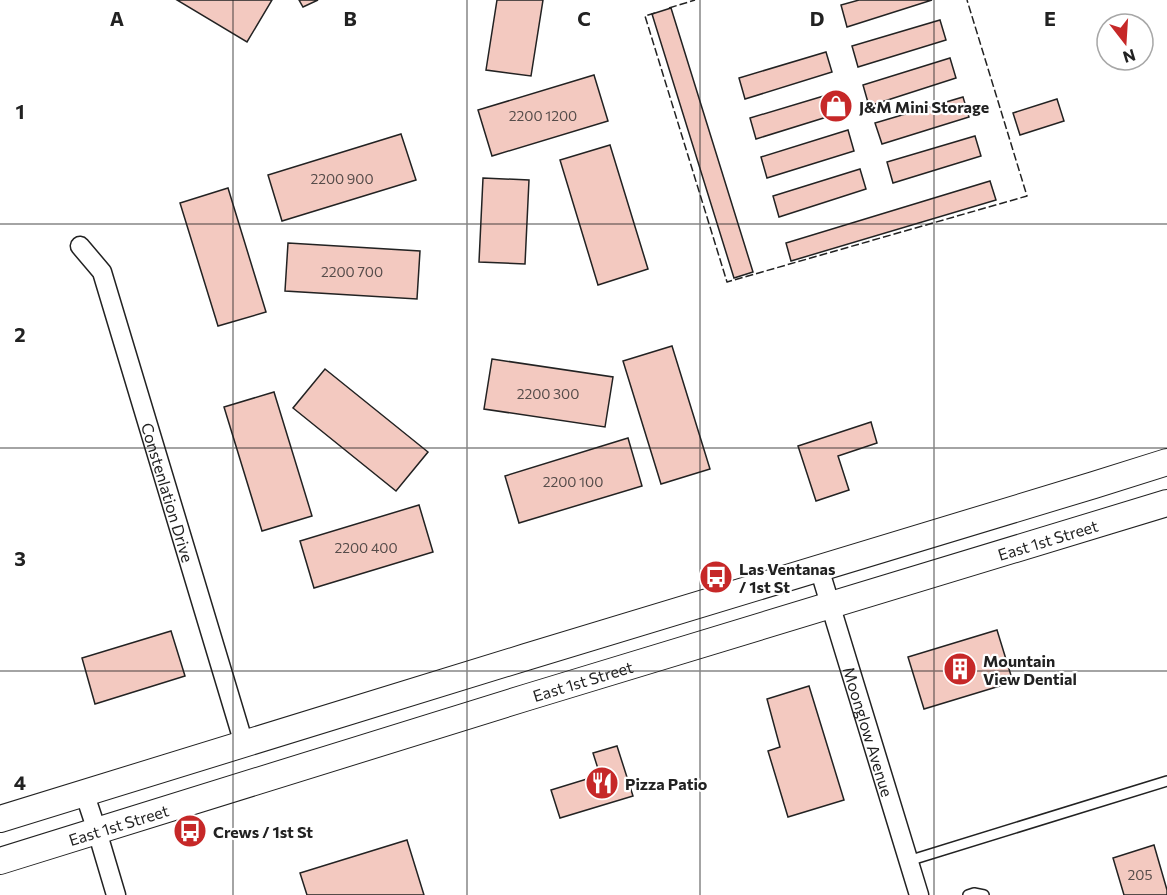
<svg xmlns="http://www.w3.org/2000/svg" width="1167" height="895" font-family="Commissioner,sans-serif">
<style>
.building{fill:#f3c9c0;stroke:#222;stroke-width:1.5}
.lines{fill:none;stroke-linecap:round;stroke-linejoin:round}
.lane-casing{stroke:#222;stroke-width:12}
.street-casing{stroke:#222;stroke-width:21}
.secondary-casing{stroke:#222;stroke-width:28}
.lane{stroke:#fff;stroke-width:9}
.street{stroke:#fff;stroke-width:18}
.secondary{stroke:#fff;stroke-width:26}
.fence{stroke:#222;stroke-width:1.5;stroke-dasharray:8 3;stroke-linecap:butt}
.grid{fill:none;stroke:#222;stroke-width:1.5;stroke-opacity:0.55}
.labels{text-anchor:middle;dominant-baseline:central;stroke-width:4.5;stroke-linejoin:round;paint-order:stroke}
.number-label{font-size:14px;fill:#564c4a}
.poi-label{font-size:16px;font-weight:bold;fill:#222;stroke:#fff;text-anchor:start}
.street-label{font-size:16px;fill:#222;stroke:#fff}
.grid-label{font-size:20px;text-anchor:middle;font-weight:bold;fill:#222;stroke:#fff;stroke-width:4.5;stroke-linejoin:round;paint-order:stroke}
</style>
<rect width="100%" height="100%" fill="#fff"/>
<g class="building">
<path d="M177,0H272L247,42Z"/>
<path d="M299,0H318L303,7Z"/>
<path d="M497,0H543L531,76L486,70Z"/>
<path d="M859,0H932L847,27L841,5Z"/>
<path d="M671,8L753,272L734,278L652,14Z"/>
<path d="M940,20L946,40L858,67L852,46Z"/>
<path d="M826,52L832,72L745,99L739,78Z"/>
<path d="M950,58L956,78L869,106L863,85Z"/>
<path d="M594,75L608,121L492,156L478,110Z"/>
<path d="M837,92L843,112L756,139L750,118Z"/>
<path d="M963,97L969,117L882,144L875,123Z"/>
<path d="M1057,99L1064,121L1020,135L1013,113Z"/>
<path d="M848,130L854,151L767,178L761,157Z"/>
<path d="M401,134L416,180L282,221L268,175Z"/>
<path d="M975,136L981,156L893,183L887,162Z"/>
<path d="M610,145L648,269L598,285L560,160Z"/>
<path d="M860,169L866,189L779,217L773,196Z"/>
<path d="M483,178L529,180L525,264L479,262Z"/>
<path d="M990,181L996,200L791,261L786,243Z"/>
<path d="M228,188L266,312L218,326L180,203Z"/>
<path d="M288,243L420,251L417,299L285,291Z"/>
<path d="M672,346L710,469L661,484L623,361Z"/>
<path d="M492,359L613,377L605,427L484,409Z"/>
<path d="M325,369L428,452L396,491L293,408Z"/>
<path d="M274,392L312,516L262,531L224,407Z"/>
<path d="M871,422L877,443L838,456L849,490L816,501L798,446Z"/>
<path d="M628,438L642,486L519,523L505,476Z"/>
<path d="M419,505L433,552L314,588L300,541Z"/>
<path d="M997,630L1013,682L924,709L908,657Z"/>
<path d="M171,631L185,676L95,704L82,658Z"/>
<path d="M809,686L844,800L788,817L768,751L780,747L767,699Z"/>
<path d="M617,746L633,796L560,818L551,790L600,775L593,753Z"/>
<path d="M407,840L424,895H307L300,873Z"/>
<path d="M1154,845L1167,890V895H1124L1113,858Z"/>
</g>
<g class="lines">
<g class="lane-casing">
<g id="lane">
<path d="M908,861L1167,781"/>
<path d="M968,895L974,893L984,895"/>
</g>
</g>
<g class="street-casing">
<g id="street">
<path id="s1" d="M80,246L102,272L244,744"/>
<path id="s2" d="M819,568L919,895"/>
<path d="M84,792L97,831L116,895"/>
</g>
</g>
<g class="secondary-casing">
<g id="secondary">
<path d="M0,819L526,657L1094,485L1167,462"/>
<path id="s3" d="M0,861L528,697L1167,503"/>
</g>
</g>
<use href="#lane" class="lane"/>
<use href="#street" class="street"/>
<use href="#secondary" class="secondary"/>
<g class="fence">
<path d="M669,8L695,0"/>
<path d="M655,13L645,16L727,282L1027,196L967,0"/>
</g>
</g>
<path class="grid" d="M233,0V895M467,0V895M700,0V895M934,0V895M0,224H1167M0,448H1167M0,671H1167"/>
<defs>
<g id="shop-disc" transform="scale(1.725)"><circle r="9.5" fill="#c62828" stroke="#fff"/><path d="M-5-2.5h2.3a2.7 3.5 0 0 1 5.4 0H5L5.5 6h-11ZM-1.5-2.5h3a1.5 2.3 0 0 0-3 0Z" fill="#fff"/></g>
<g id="bus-disc" transform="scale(1.725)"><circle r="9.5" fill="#c62828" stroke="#fff"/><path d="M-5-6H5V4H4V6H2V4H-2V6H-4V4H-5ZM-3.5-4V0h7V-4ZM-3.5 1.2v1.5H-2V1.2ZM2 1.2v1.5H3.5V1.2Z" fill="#fff"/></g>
<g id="building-disc" transform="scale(1.725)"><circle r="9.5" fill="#c62828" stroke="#fff"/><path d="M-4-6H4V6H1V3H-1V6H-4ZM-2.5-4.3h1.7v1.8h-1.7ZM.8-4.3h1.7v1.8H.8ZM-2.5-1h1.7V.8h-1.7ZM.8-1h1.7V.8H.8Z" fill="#fff"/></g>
<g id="restaurant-disc" transform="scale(1.725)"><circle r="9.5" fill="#c62828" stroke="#fff"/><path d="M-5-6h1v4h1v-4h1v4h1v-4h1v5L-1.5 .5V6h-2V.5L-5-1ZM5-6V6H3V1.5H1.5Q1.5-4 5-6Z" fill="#fff"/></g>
</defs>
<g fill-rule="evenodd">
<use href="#shop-disc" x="836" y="106"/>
<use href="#bus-disc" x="716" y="577"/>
<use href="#building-disc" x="960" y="669"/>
<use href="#restaurant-disc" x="602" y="783"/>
<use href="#bus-disc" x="190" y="831"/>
</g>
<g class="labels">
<g class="number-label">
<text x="543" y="115">2200 1200</text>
<text x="342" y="178">2200 900</text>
<text x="352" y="271">2200 700</text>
<text x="548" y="393">2200 300</text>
<text x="573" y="481">2200 100</text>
<text x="366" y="547">2200 400</text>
<text x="1140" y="874">205</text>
</g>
<g class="poi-label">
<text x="859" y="106">J&amp;M Mini Storage</text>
<text x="739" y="568">Las Ventanas<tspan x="739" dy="18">/ 1st St</tspan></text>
<text x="983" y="660">Mountain<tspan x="983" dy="18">View Dential</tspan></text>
<text x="625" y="783">Pizza Patio</text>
<text x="213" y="831">Crews / 1st St</text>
</g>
<g class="street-label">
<text stroke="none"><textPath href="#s1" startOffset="264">Constenlation Drive</textPath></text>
<text stroke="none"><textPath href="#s3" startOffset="1096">East 1st Street</textPath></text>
<text stroke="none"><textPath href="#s3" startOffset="610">East 1st Street</textPath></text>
<text stroke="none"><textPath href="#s2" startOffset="171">Moonglow Avenue</textPath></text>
<text stroke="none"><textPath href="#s3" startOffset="124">East 1st Street</textPath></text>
</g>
</g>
<g class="grid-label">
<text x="117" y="26">A</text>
<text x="350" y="26">B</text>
<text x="584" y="26">C</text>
<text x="817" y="26">D</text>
<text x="1050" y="26">E</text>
<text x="20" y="119">1</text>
<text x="20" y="342">2</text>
<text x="20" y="566">3</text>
<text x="20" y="790">4</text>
</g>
<g transform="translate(1125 42) rotate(163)"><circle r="28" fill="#ffffff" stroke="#a7a7a7" stroke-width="1.5"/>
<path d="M0-4.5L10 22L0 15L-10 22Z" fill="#c62828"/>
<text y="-9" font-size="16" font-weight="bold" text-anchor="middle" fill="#222222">N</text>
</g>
</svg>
